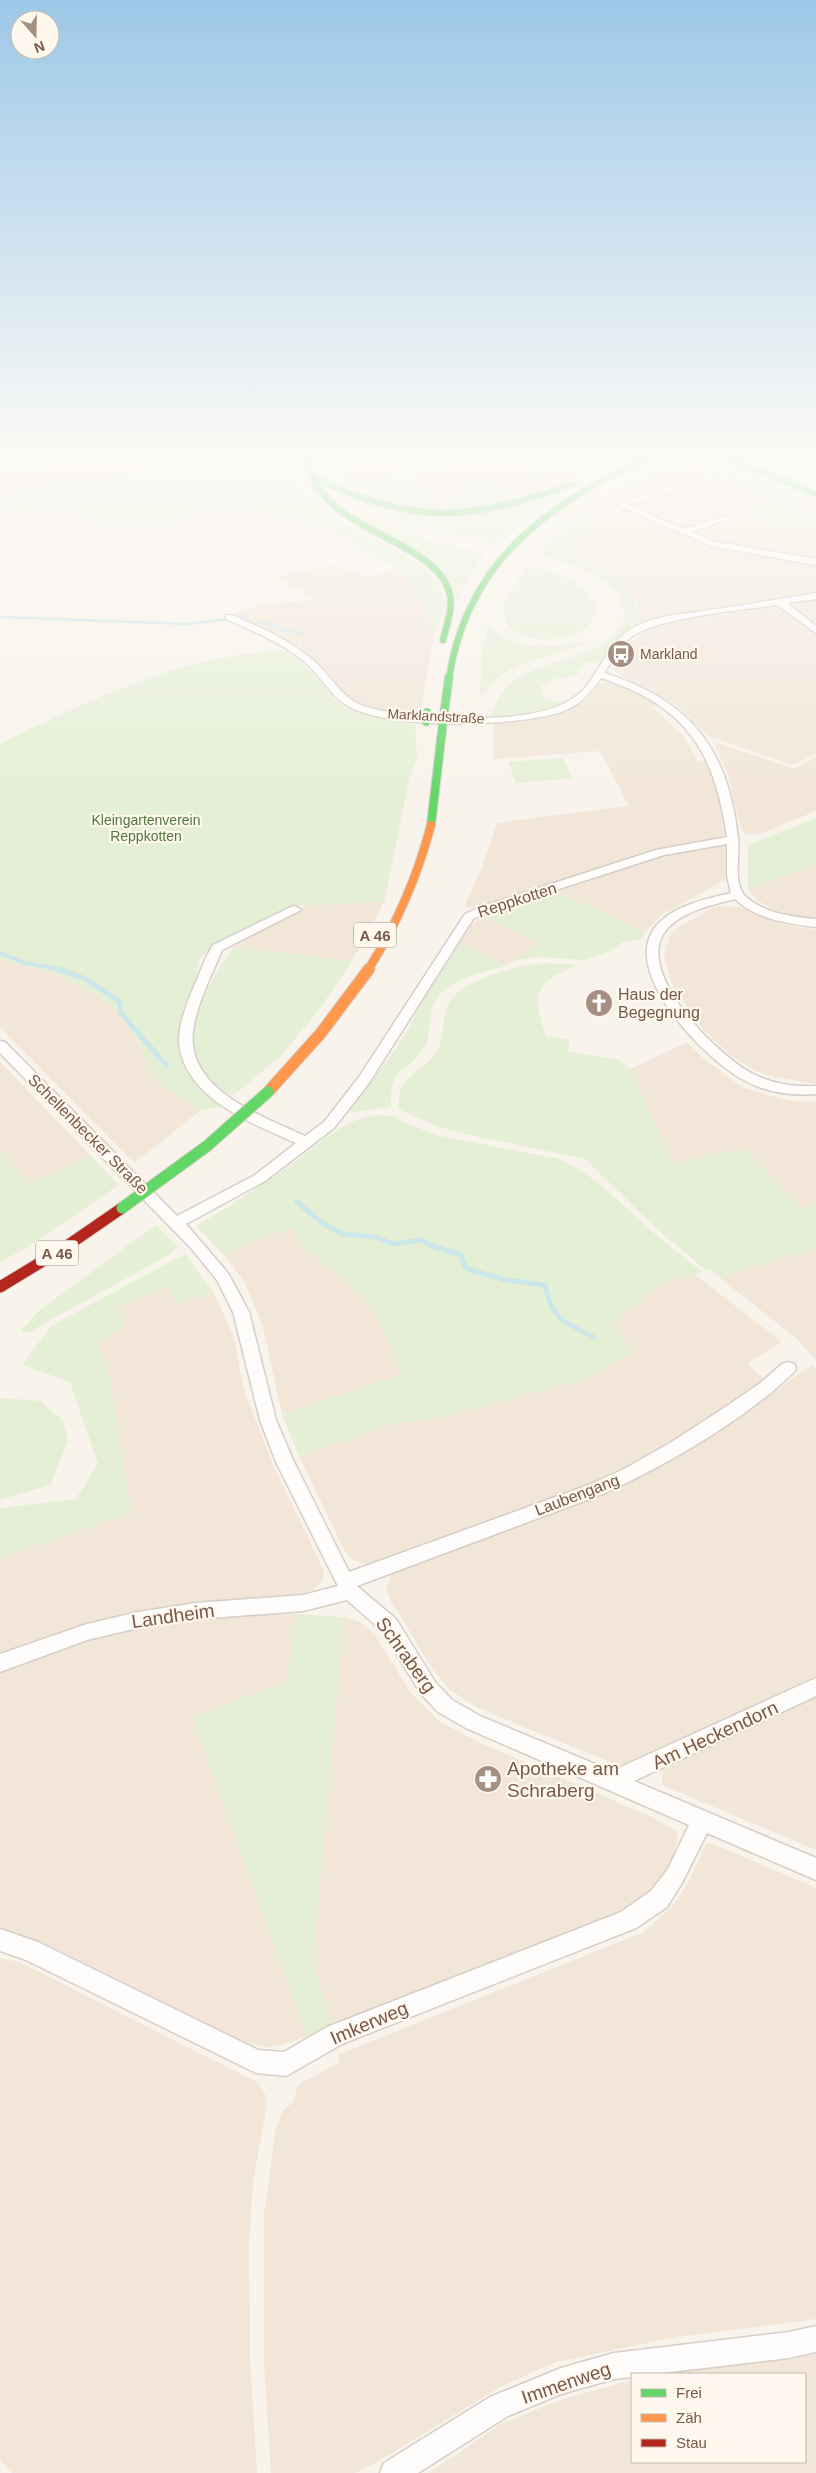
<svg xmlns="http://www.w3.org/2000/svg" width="816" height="2473" font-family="Arial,sans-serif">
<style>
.residential{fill:#f1e6d8}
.green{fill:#e5efd5}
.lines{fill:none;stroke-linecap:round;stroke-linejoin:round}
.stream-far2{stroke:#cce7e9;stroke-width:2.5}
.stream-far1{stroke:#cce7e9;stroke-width:4}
.stream{stroke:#cce7e9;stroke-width:5}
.street-casing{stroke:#d6cec8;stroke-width:3}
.fast-far1-casing{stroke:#d7cec8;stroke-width:8}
.fast-casing{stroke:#d7cec8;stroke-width:10}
.slow-far1-casing{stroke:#d7cec8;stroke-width:10}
.slow-casing{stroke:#d7cec8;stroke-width:13}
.jam-casing{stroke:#d7cec8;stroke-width:13}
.street{fill:#fefdfc;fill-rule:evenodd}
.fast-far1{stroke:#63d668;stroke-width:6}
.fast{stroke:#63d668;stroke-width:8}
.slow-far1{stroke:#ff974d;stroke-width:8}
.slow{stroke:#ff974d;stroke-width:11}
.jam{stroke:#b3261e;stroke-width:11}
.fast-bridge-far1-casing{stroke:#dad0c9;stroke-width:10;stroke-linecap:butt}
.fast-bridge-casing{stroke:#dad0c9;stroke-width:13;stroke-linecap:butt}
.fast-bridge-far1{stroke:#63d668;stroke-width:8}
.fast-bridge{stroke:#63d668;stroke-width:11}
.labels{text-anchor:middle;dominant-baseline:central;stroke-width:4.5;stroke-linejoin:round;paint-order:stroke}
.far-poi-label{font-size:14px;fill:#785949;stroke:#fff8ee;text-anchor:start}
.far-street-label{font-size:14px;fill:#785949;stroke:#fff8ee}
.far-park-label{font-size:14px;fill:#50793e;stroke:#fff8ee}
.shield{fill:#fff8ee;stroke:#a0897a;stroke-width:1}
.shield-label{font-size:15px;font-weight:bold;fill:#785949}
.street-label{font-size:16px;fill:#785949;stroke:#fff8ee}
.poi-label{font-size:16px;fill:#785949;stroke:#fff8ee;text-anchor:start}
.near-street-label{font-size:19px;fill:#785949;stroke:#fff8ee}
.near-poi-label{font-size:19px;fill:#785949;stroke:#fff8ee;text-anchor:start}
</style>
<rect width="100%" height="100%" fill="#f8f3eb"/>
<g class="residential">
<path d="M0,453H62L68,457L0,470Z"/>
<path d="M134,453H240L253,459L251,468L241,472L213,467L201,470L192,466L106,478L111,483L64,481L0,495V473L33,466Z"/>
<path d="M332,453H343L349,457L345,460L350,461L365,453H619L583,468L585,470L581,474L538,492L500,490L497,481L471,479L468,480L462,490H457L445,502L419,498L429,489L407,482L435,468L417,469L360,486L332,468L330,458Z"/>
<path d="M704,453L737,465L612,505L720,551L727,548L816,564V594L654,620L631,628L639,618L637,603L628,590L620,581L567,554L583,533L603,516L586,511L597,502L604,499L617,489L704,456Z"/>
<path d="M769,453H792L804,458L779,472L746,459Z"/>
<path d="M717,477L774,499L741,511L800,534L816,529V561L731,546L713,539L706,541L687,533L709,525L720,527L733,523L728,521L735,518L729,515L682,531L626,506Z"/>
<path d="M336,565L369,578L397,568L418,594L434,634L420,714L383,710L361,704L348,696L301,647L232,615L244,609L274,604L319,599L274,577Z"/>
<path d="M816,600V624L795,608L797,604Z"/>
<path d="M765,608L782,610L816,634V753L796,764H790L708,736L677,705L618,674L613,669L630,643L647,631L676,622Z"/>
<path d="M605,682L617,683L659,706L653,708L683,735L698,762H706L719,799L725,835L647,853L519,899L476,908L464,907L482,867L497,823L629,806L600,751L494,759V723L525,722L561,713L588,698L599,685Z"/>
<path d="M713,742L795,769L816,757V811L757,835L746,834L742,831L727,771Z"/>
<path d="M725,844V880L661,915L644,933L554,890L659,853Z"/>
<path d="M816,863V918L793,916L775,910L758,901L748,890Z"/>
<path d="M384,902L352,961L233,947L308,905Z"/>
<path d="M723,906L744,908L784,925L816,930V1084L767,1075L754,1070L731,1056L703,1029L673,987L664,957L670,935L680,926L713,908Z"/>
<path d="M482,916L540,944L505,966L458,943L471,925Z"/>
<path d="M0,958L6,962L49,971L90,991L119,1012L142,1050L155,1080L200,1111L134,1163L0,1027Z"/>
<path d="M687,1042L702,1057L743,1088L790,1101L816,1102V1203L801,1208L744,1148L672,1163L631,1069Z"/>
<path d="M0,1062L90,1155L30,1184L0,1151Z"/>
<path d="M293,1228L300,1243L372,1305L402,1374L282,1414L263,1326L245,1283L224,1255L266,1236Z"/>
<path d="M816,1248V1360L797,1339L719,1277Z"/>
<path d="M694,1274L782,1342L747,1364L766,1380L660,1452L593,1483L377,1562L365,1564L353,1560L344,1550L299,1456L395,1423L435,1419L610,1326L662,1282Z"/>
<path d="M168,1286L177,1303L214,1293L234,1338L243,1387L273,1465L323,1569L324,1580L313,1590L300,1594L175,1605L129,1612L85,1625L0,1655V1557L131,1513L110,1379L97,1342L117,1307Z"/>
<path d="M812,1365L816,1369V1676L763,1703L620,1766L478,1708L450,1690L433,1670L389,1597L386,1588L392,1573L648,1474L677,1458Z"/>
<path d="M237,1614H296L287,1681L192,1717L307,2036L282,2045L265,2047L241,2041L52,1947L0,1929V1670L80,1642L155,1623Z"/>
<path d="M344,1617L360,1622L375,1635L410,1692L440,1722L478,1742L656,1819L676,1831L678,1838L674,1855L655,1888L623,1910L332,2027L313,1961Z"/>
<path d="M816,1697V1850L662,1785L663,1769Z"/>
<path d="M711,1843L816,1888V2319L671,2338L556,2362L500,2387L372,2465L355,2473H271L264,2364V2215L276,2128L282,2112L293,2102L298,2085L340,2062L338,2055L642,1933L672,1907L689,1881L706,1844Z"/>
<path d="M0,1958L19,1962L251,2079L258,2083L265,2094L267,2104L253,2182L249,2243L250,2359L257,2473H12L0,2460Z"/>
<path d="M816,2354V2473H429L501,2424L560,2400L632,2380V2462H805V2374H655L673,2370L794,2359Z"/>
</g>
<g class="green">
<path d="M257,453H292C292,460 291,468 293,475C308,516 394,543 428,572C438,581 442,593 446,605L434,634L418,594L397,568L319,525L303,519L215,505L193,515L157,524L106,526L72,508L10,514L0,508V495L64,481L110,483L105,478L192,466L201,470L213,467L241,472L251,468L253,459L249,455Z"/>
<path d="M323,453H332L330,458L332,468L360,486L412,472L417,469L418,464L436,468L407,482L430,489L420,498L445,502L457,490H462L468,480L497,481L500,490L538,492C476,513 402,521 343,486C331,479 320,468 323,453Z"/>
<path d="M690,453L705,454V456L680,464L625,488L614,489L650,469Z"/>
<path d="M816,455V479L803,482L786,475L808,458Z"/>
<path d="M742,469L806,496L783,503L816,517V529L800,534L740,511L773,499L717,477Z"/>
<path d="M568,489L536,510L496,545L395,520L347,499L392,513L448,517Z"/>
<path d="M341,510L384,528L486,554L473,570L456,599L449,579Z"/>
<path d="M586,511L603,516L583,533L567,554C599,573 633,574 639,618L598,663L585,662L577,675L555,679L541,686L544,697L561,704L526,714L490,717C497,701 503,687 518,678C543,662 572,661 597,647C610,641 624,630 624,614C624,578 566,563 539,554L557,535Z"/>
<path d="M529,566C550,571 600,585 595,614C593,620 590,625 585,629C561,646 498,645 505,605C507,591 522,576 529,566Z"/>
<path d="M488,625C513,653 556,649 589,640C547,664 509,653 480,699L482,652Z"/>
<path d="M284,650L312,672L335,700L348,709L415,725L417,756L409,779L384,902L293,906L223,942L199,958C197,967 197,977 194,985C191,993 186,1001 183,1010C169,1053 190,1079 222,1106L200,1111L155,1080L142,1050L119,1012L90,991L49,971L6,962L0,958V744C68,711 138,676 212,660C236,655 260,653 284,650Z"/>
<path d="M563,758L572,778L516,783L508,762Z"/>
<path d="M816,818V863L748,890V845Z"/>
<path d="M554,890L644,933L641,940L622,942L610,951L583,960L538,957L512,961L540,944L482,916L491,910Z"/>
<path d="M458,943L505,966C479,973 437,981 431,1012C429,1022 430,1038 425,1046C406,1076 390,1063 391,1107L349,1113L366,1087L392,1055L409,1028L426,993Z"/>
<path d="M233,947L352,961L321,1007L281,1056L232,1096C165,1057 200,997 233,947Z"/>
<path d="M543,963L579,965C535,982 531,991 546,1036L570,1040L568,1052L617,1059L631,1069L672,1163L744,1148L801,1208L816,1203V1248L719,1277L710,1270L707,1271L655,1227L585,1159L461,1133L436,1126L398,1109C399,1103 398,1092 402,1086C409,1074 426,1066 435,1054C445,1041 442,1025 446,1010C454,980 517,966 543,963Z"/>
<path d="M373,1115L395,1116L405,1123L440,1136L559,1159C595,1175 619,1202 648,1228C665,1243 684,1257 703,1272L662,1282L611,1325L633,1351L589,1378L435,1419L395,1423L299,1456L282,1414L402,1374L372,1305L300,1243L293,1228L266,1236L224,1255L196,1226C230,1206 263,1185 295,1162C322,1141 339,1123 373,1115Z"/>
<path d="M0,1151L30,1184L90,1155L119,1185L28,1247L0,1262Z"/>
<path d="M156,1225L177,1247L170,1254L29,1332H20L40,1310Z"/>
<path d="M185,1254L214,1293L176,1303L167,1286L118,1307L125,1325L98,1342L110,1379L131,1513L0,1557V1508L76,1499L98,1464L70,1382L22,1365L51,1326Z"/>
<path d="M0,1398L40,1401L63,1421L68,1440L51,1485L0,1500Z"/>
<path d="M296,1614L344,1617L313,1961L332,2027L307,2036L192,1717L287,1681Z"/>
</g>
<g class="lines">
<g class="stream-far2">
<path d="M0,617L189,624L248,617"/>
<path d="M259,621L302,635"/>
</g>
<path class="stream-far1" d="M0,953L25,963L63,970"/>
<g class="stream">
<path d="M56,969L84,978L120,1002V1012L166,1065"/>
<path d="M297,1202L325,1225L343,1234L375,1237L394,1244L422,1240L432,1246L461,1255L465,1267L468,1269L505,1280L545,1285C547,1292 548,1299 551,1305C558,1322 578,1328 593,1337"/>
</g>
<g class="street-casing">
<g id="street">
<path d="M105,453H125L0,473V469L57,458Z"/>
<path d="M585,453H594C583,461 534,483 523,476L540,472Z"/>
<path d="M746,463H749V467L628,505L684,529L729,515V519L691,532L716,542L816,559V565L711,546L617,505Z"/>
<path d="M816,593V599L787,603L816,626V633L777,605C743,610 652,618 629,639C619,648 612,662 604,673C690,700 729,749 738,839C740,857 733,879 744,895C763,913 791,917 816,919V927C788,924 756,919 735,899C712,905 678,912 664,933C636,975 719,1057 753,1074C773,1084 794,1087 816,1086V1094C791,1096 764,1092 742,1079C705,1059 628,979 651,934C665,907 705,899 731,893L727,876V844L664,855L491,911L473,919L369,1083L334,1128L265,1181L186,1224L228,1273L249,1312L276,1420L294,1462L349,1572L591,1484L624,1469L670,1443L724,1408L759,1384L782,1364L788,1362L794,1364L796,1368L794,1372C743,1421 667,1465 603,1494L357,1586L396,1619L435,1682L452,1700L480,1716L612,1771L816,1678V1696L634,1781L816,1858V1880L707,1833L682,1883L667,1907L636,1928L342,2044L286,2076L256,2073L248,2069L26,1960L0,1951V1929L38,1942L258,2050L284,2052L327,2027L621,1912L651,1891L668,1869L689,1825L466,1728L438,1712L421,1694L382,1631L347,1600L303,1611L196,1619L138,1628L87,1640L0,1672V1654L87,1624L138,1612L196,1603L303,1595L338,1586L276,1462L260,1420L233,1312L217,1280L191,1248L0,1053V1041L5,1042L177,1216L255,1175L296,1143C254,1124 191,1101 180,1050C176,1031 185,1009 192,991C199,976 204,959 213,945L291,907L295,906L301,910L222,950C212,975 199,999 194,1025C181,1088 260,1115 305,1136L324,1122L359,1077L465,914L483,906L656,850L727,837C714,751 687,706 601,678C591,693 579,706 561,712C516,727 389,730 348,706C331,696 322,678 308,665C285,644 255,632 226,619V615C234,614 243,620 250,623C273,633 296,645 315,662C329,674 338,692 355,702C369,710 390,712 406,714C452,719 547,726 582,691C600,672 608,643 631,629C654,615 685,614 711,610C746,605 781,599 816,593Z"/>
<path d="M816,2326V2352L789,2358L653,2374H632V2377L614,2379L561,2394L508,2416L418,2473H380L384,2463L490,2397L561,2368L614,2353L789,2332Z"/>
</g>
</g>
<g class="fast-far1-casing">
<g id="fast-far1">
<path d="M307,453C307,465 311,476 317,486C346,534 440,545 450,595C453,609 446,626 443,640"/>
<path d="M716,453L816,494"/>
<path d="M314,478C418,526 467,521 573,484"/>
<path d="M449,678C468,556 553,501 658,453"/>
</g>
</g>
<g class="fast-casing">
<g id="fast">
<path d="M444,713L449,677"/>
<path d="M431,825L443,722"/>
</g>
</g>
<g class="slow-far1-casing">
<path id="slow-far1" d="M368,970C397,924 417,878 431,825"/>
</g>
<g class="slow-casing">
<path id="slow" d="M268,1092L321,1033L369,969"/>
</g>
<g class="jam-casing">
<path id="jam" d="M0,1287L61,1250L122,1208"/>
</g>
<use href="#street" class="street"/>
<use href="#fast-far1" class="fast-far1"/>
<use href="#fast" class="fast"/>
<use href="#slow-far1" class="slow-far1"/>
<use href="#slow" class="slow"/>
<use href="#jam" class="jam"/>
<g class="fast-bridge-far1-casing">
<path id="fast-bridge-far1" d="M426,722L427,712"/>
</g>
<g class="fast-bridge-casing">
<path id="fast-bridge" d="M122,1208L207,1146L268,1092"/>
</g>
<use href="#fast-bridge-far1" class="fast-bridge-far1"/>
<use href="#fast-bridge" class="fast-bridge"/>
</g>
<linearGradient id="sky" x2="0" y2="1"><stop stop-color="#9dc8e8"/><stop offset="0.57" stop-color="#fcfaf6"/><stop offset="1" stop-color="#fcfaf6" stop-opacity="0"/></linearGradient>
<rect width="816" height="799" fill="url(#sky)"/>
<defs>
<g id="bus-disc" transform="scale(1.4375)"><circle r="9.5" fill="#a58f82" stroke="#fff8ee"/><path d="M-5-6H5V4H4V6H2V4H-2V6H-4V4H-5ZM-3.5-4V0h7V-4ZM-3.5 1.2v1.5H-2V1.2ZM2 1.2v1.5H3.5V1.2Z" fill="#fff"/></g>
<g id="church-disc" transform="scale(1.4375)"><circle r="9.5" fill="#a58f82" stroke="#fff8ee"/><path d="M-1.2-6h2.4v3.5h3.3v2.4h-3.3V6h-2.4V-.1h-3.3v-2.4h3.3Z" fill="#fff"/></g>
<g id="pharmacy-disc" transform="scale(1.4375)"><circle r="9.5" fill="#a58f82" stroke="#fff8ee"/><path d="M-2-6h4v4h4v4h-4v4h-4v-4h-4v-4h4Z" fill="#fff"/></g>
</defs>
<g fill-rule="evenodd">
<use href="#bus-disc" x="621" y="654"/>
<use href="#church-disc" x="599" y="1003"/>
<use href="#pharmacy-disc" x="488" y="1779"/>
</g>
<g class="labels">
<g class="far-poi-label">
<text x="640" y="654">Markland</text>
</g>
<g class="far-street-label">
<text transform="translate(436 716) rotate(3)">Marklandstraße</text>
</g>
<g class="far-park-label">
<text x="146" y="820">Kleingartenverein<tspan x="146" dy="16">Reppkotten</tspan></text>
</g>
<g class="shield">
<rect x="354" y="922.5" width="42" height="25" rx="4"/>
<rect x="36" y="1240.5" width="42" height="25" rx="4"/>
</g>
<g class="shield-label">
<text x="375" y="935">A 46</text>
<text x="57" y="1253">A 46</text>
</g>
<g class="street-label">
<text transform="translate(517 900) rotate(-18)">Reppkotten</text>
<text transform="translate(88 1134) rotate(45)">Schellenbecker Straße</text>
<text transform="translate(577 1495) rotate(-21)">Laubengang</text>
</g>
<g class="poi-label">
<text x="618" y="994">Haus der<tspan x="618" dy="18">Begegnung</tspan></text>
</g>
<g class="near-street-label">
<text transform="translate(173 1616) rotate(-8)">Landheim</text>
<text transform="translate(406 1655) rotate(54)">Schraberg</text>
<text transform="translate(715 1735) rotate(-25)">Am Heckendorn</text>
<text transform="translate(369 2023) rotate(-23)">Imkerweg</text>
<text transform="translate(566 2383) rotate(-19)">Immenweg</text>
</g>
<g class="near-poi-label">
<text x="507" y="1768">Apotheke am<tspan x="507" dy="22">Schraberg</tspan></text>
</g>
</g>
<rect x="631" y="2373" width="175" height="90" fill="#fff8ee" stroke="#c9b8ac"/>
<rect x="641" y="2389" width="25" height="8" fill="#63d668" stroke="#c9b8ac"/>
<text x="676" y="2398" font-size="15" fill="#785949">Frei</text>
<rect x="641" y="2414" width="25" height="8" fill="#ff974d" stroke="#c9b8ac"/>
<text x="676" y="2423" font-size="15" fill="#785949">Zäh</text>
<rect x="641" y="2439" width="25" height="8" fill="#b3261e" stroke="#c9b8ac"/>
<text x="676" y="2448" font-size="15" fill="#785949">Stau</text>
<g transform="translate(35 35) rotate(160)"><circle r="24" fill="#fff8ee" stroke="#c9b8ac"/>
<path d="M0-4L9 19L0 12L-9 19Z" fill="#a58f82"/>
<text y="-8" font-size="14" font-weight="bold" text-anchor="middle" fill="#785949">N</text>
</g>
</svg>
